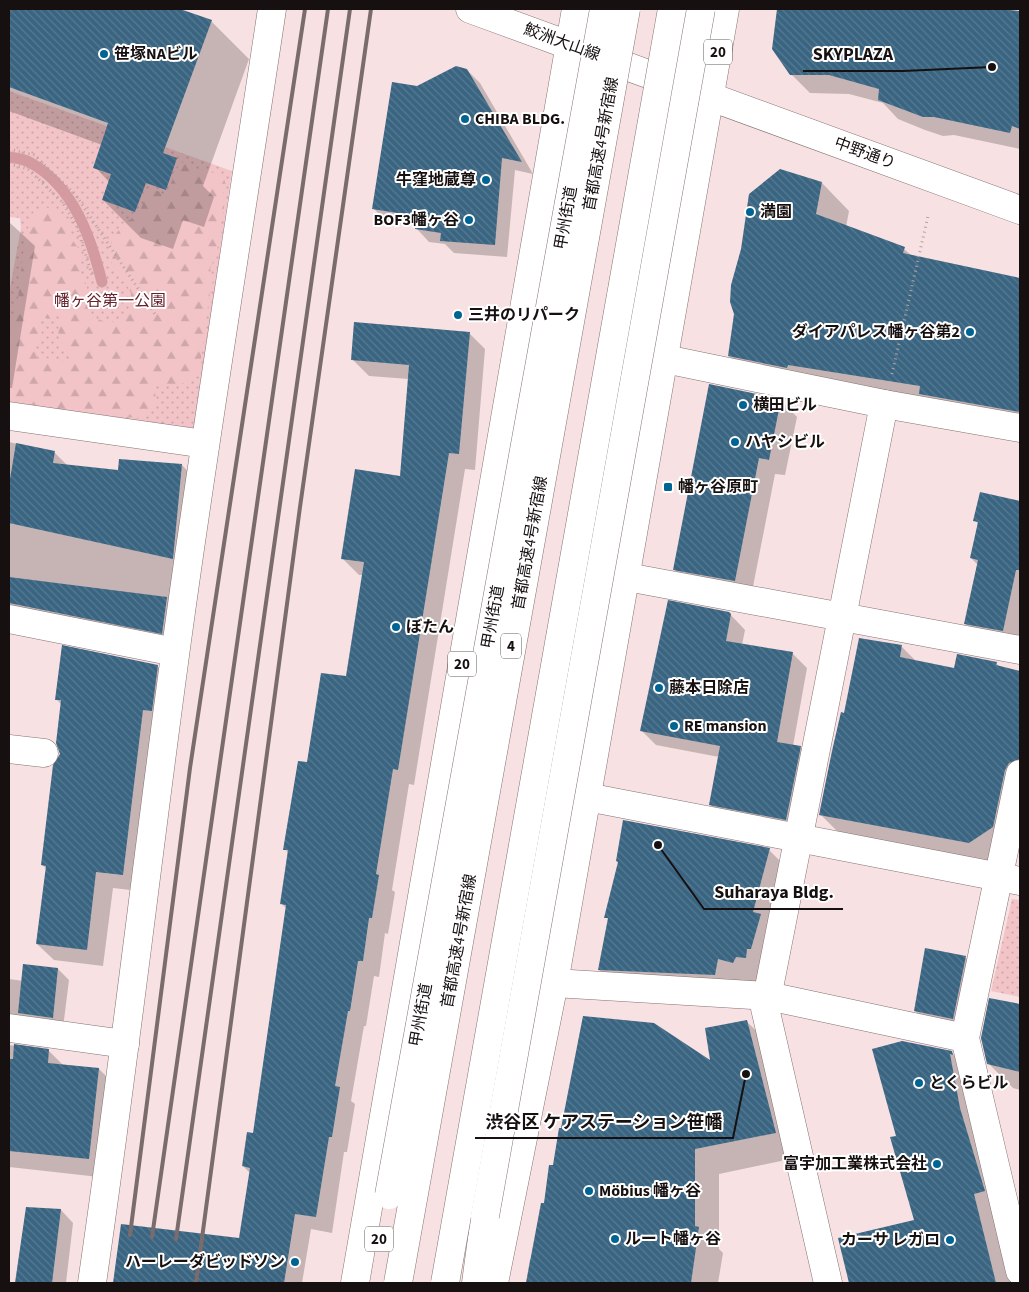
<svg xmlns="http://www.w3.org/2000/svg" width="1029" height="1292" font-family="'Source Sans 3','Noto Sans JP',sans-serif">
<style>
.green{fill:url(#green-dots)}
.forest{fill:url(#forest-firs);fill-rule:evenodd}
.shadow{fill:#0003}
.lines{fill:none;stroke-linecap:round;stroke-linejoin:round}
.stream{stroke:#d39b9f;stroke-width:11}
.building{fill:url(#building-back-hatch)}
.minor-casing{stroke:#857172;stroke-width:29}
.major-casing{stroke:#857172;stroke-width:29}
.highway-casing{stroke:#857172;stroke-width:29}
.path{stroke:#b4a1a2;stroke-width:3;stroke-dasharray:1 4;stroke-linecap:butt}
.minor{stroke:#fff;stroke-width:28}
.major{stroke:#fff;stroke-width:28}
.highway{stroke:#fff;stroke-width:28}
.rail{stroke:#7a6c6c;stroke-width:4}
.highway-bridge-casing{stroke:#857172;stroke-width:29;stroke-linecap:butt}
.highway-bridge{stroke:#fff;stroke-width:28}
.poi-dot{fill:#006493;stroke:#fff;stroke-width:2}
.labels{text-anchor:middle;dominant-baseline:central;stroke-width:4;stroke-linejoin:round;paint-order:stroke}
.shield{fill:#fff;stroke:#5d5858;stroke-width:1}
.shield-label{font-size:15px;font-weight:bold;fill:#171010}
.street-label{font-size:16px;fill:#171010;stroke:#fff}
.poi-label{font-size:16px;font-weight:bold;fill:#171010;stroke:#fff;text-anchor:start}
.park-label{font-size:16px;fill:#65212c;stroke:#fff}
.leader{fill:none;stroke:#171010;stroke-width:2}
.callout-dot{fill:#171010;stroke:#fff;stroke-width:2}
.callout-label{font-size:18px;text-anchor:middle;font-weight:bold;fill:#171010;stroke:#fff;stroke-width:4;stroke-linejoin:round;paint-order:stroke}
</style>
<defs>
<pattern id="green-dots" width="8" height="8" patternUnits="userSpaceOnUse" patternTransform="scale(1.25)"><rect width="8" height="8" fill="#f2c4c7"/><path d="M2 2h.1M6 6h.1" fill="none" stroke="#cfa7aa" stroke-width="1.8" stroke-linecap="round"/></pattern>
<pattern id="forest-firs" width="22" height="20" patternUnits="userSpaceOnUse" patternTransform="scale(1.25)"><rect width="22" height="20" fill="#f2c4c7"/><path d="M5 1l3.5 6h-7zM16 11l3.5 6h-7z" fill="#cfa7aa"/></pattern>
<pattern id="building-back-hatch" width="6" height="6" patternUnits="userSpaceOnUse" patternTransform="scale(1.25)"><rect width="6" height="6" fill="#396582"/><path d="M-1 5l2 2M0 0l6 6M5-1l2 2" fill="none" stroke="#597a8f"/></pattern>
</defs>
<rect width="100%" height="100%" fill="#f8e1e2"/>
<g class="green">
<path d="M9,91L232,171L193,434L9,411V294L21,228L20,218L9,217Z"/>
<path d="M1012,899L1020,900V997L991,991Z"/>
</g>
<path class="forest" d="M182,162C191,164 195,169 202,171C211,173 214,171 223,176L226,185C221,193 225,199 224,208C224,215 221,217 219,223C218,226 220,231 220,235C220,242 213,263 210,269C215,280 212,286 209,297C206,308 211,315 202,325L205,329L200,366L190,382L162,386L150,384L155,392L156,401L149,411L138,418L9,406C9,381 7,356 9,332C10,320 16,309 18,298C22,270 23,236 34,211L46,207L61,216L69,226L71,238L81,252V272L87,286V310L93,317L108,323L117,321L125,315L130,305L131,293L123,278L112,266L111,248L113,238L123,224L139,214L148,190L158,191L167,197L175,171ZM59,314C59,340 54,337 74,356L67,365L65,362L48,358L36,363L37,353L33,349C43,338 43,330 39,317L51,319Z"/>
<g class="shadow">
<path d="M9,9H176L211,21L249,59L203,186L214,197L204,227L183,220L173,249L141,238L103,200L109,182L95,167L102,145L9,111Z"/>
<path d="M779,9H984L1020,13V149L954,135L943,136L925,130L898,119L883,103L849,94L810,93L791,74L774,49Z"/>
<path d="M467,70L480,83L533,174L515,170L507,257L454,253L445,244L429,242L417,229V226L386,221L373,208L417,87Z"/>
<path d="M822,183L849,211L846,227L904,249L912,256L1020,280V435L757,383L729,356Z"/>
<path d="M9,222L35,246L12,388H9Z"/>
<path d="M469,333L485,349L475,470L465,469L414,785L409,784L392,890L395,892L388,934L385,933L379,977L374,976L366,1026H364L351,1101L355,1104L347,1152H344L332,1233L311,1229L302,1283H115L122,1225L240,1239L250,1173L243,1166L254,1134L287,909L281,903L289,854L285,849L308,764L347,678L363,575H359L342,558L401,478L409,379L369,376L353,360Z"/>
<path d="M710,386L781,400L797,417L785,475L775,474L751,597L691,586L674,569Z"/>
<path d="M9,442L54,452L68,466L119,471L182,465L196,480L176,647L9,614Z"/>
<path d="M981,493L1020,502V653L989,647L965,623L978,565L971,558L979,525L975,520Z"/>
<path d="M729,613L745,630L742,645L792,653L807,668L793,746L800,747L815,762L800,834L724,819L710,804L719,757L656,745L642,731Z"/>
<path d="M902,647L917,662L955,670L996,663L1001,668L1020,672V832L993,867L844,838L820,814L845,714Z"/>
<path d="M157,666L174,682L139,891L113,888L103,966L54,960L37,944L47,869L42,865L61,754L62,705L56,699Z"/>
<path d="M769,850L797,878L774,985L627,998L599,970L609,920L606,917Z"/>
<path d="M965,957L978,970L966,1032L928,1024L915,1011Z"/>
<path d="M58,969L69,980L63,1028L9,1024V979L23,981Z"/>
<path d="M990,1000L1020,1005V1090L1013,1088L988,1063Z"/>
<path d="M746,1021L771,1045L800,1157L719,1174V1249L723,1253L718,1283H526L530,1259H532L554,1166L712,1063Z"/>
<path d="M9,1045L48,1050L64,1066L99,1069L118,1088L108,1178L9,1167Z"/>
<path d="M874,1050L951,1052L976,1077L998,1218L1014,1283H850L840,1239L915,1221L898,1137Z"/>
<path d="M27,1208L61,1210L73,1223L66,1283H17Z"/>
</g>
<g class="lines">
<path class="stream" d="M9,157C16,158 25,159 31,163C74,187 91,238 102,282"/>
</g>
<g class="building">
<path d="M9,9H180L212,20L163,153L177,158L166,190L146,183L135,212L102,200L111,174L93,168L108,123L9,87Z"/>
<path d="M777,9H997L1020,11V129L1012,126L1010,133L934,117H923L878,100L879,89L829,75H790L772,49Z"/>
<path d="M456,66L467,69L522,162L502,158L495,245L440,241L441,233L415,229L417,216L372,209L392,82L417,86Z"/>
<path d="M780,169L822,182L816,214L905,247L903,253L1020,278V412L919,394L920,386L788,365L787,368L728,356L734,314L730,302L731,285L741,249L749,194Z"/>
<path d="M354,322L470,332L459,454L449,453L398,770L393,769L376,874L379,875L372,918H369L363,961H358L350,1011H348L335,1086L340,1087L332,1137H329L316,1217L295,1214L284,1283H113L121,1224L239,1238L250,1168L242,1166L247,1132L253,1133L286,905L280,904L288,850H283L298,761L307,762L321,673L346,676L364,562L341,559L355,469L400,476L409,365L351,360Z"/>
<path d="M709,384L781,399L769,460L759,458L735,581L673,570Z"/>
<path d="M16,443L55,451L53,463L118,470L119,459L182,464L173,559L9,523V485Z"/>
<path d="M980,492L1020,501V570H1016L1003,631L964,624L978,560L970,558L978,522L973,521Z"/>
<path d="M9,577L167,597L162,634L9,603Z"/>
<path d="M668,600L729,612L731,614L726,641L793,652L777,742L801,746L786,820L709,805L720,746L640,731Z"/>
<path d="M859,638L902,645L900,657L954,668L957,654L997,662L996,665L1020,671V759L1009,763L1005,770L993,827L969,843L819,815L832,751L841,712L844,713Z"/>
<path d="M62,645L158,665L152,711L143,710L123,875L96,872L87,950L36,944L46,866L41,865L53,765L60,754L56,743L61,700H55Z"/>
<path d="M623,820L770,848L753,912L761,914L751,949H747L746,958L736,957L733,963L718,959L715,975L598,970L608,918H604L618,862L616,861Z"/>
<path d="M925,948L966,956L953,1019L914,1011Z"/>
<path d="M23,964L58,968L53,1018L18,1013Z"/>
<path d="M989,998L1020,1004V1072L987,1064L981,1038Z"/>
<path d="M583,1016L654,1023L710,1060L705,1028L747,1020L776,1133L695,1149V1226L699,1227L691,1283H526L541,1203H544L549,1165H553L559,1128H561Z"/>
<path d="M902,1041L952,1051L953,1055L950,1054L960,1108L985,1191L974,1194L996,1283H849L838,1238L914,1220L890,1137L896,1136L872,1049Z"/>
<path d="M14,1044L49,1049L48,1063L99,1068L89,1159L9,1151V1059H13Z"/>
<path d="M26,1207L61,1209L52,1283H15Z"/>
</g>
<g class="lines">
<g class="minor-casing">
<g id="minor">
<path d="M665,359L884,404L1020,428"/>
<path d="M9,416L205,444"/>
<path d="M627,577L1020,650"/>
<path d="M9,619L175,652"/>
<path d="M9,749L44,753"/>
<path d="M1020,774L965,1038L1020,1271"/>
<path d="M587,797L1020,881"/>
<path d="M554,983L768,996L965,1038"/>
<path d="M9,1028L125,1044"/>
<path d="M92,1283C123,1072 147,860 176,648C205,435 240,222 272,9"/>
<path d="M828,1283L765,1008L884,404"/>
</g>
</g>
<g class="major-casing">
<path id="major" d="M470,9L1020,210"/>
</g>
<g class="highway-casing">
<g id="highway">
<path d="M355,1283L576,9"/>
<path d="M476,1283L485,1216"/>
<path d="M494,1283L554,983L725,9"/>
</g>
</g>
<g class="path">
<path d="M9,149L34,155L75,194L155,314"/>
<path d="M9,164L28,169L63,203L77,227L93,278"/>
<path d="M43,182L53,173"/>
<path d="M892,374L928,216"/>
</g>
<use href="#minor" class="minor"/>
<use href="#major" class="major"/>
<use href="#highway" class="highway"/>
<g class="rail">
<path d="M130,1235L190,768L305,9"/>
<path d="M152,1237L328,9"/>
<path d="M176,1239L350,9"/>
<path d="M196,1283L300,507L371,9"/>
</g>
<g class="highway-bridge-casing">
<g id="highway-bridge">
<path d="M389,1195L604,9"/>
<path d="M485,1216L701,9"/>
<path d="M398,1283L626,9"/>
<path d="M445,1283L672,9"/>
</g>
</g>
<use href="#highway-bridge" class="highway-bridge"/>
</g>
<g class="poi-dot">
<circle cx="104" cy="54" r="5"/>
<circle cx="465" cy="119" r="5"/>
<circle cx="486" cy="180" r="5"/>
<circle cx="750" cy="212" r="5"/>
<circle cx="469" cy="220" r="5"/>
<circle cx="458" cy="315" r="5"/>
<circle cx="970" cy="332" r="5"/>
<circle cx="743" cy="405" r="5"/>
<circle cx="735" cy="442" r="5"/>
<rect x="663" y="482" width="10" height="10" rx="2.5"/>
<circle cx="396" cy="627" r="5"/>
<circle cx="659" cy="688" r="5"/>
<circle cx="674" cy="726" r="5"/>
<circle cx="919" cy="1083" r="5"/>
<circle cx="937" cy="1164" r="5"/>
<circle cx="589" cy="1191" r="5"/>
<circle cx="615" cy="1239" r="5"/>
<circle cx="950" cy="1240" r="5"/>
<circle cx="295" cy="1262" r="5"/>
</g>
<g class="labels">
<g class="shield">
<rect x="704" y="39.5" width="28" height="25" rx="4"/>
<rect x="501" y="633.5" width="20" height="25" rx="4"/>
<rect x="448" y="651.5" width="28" height="25" rx="4"/>
<rect x="365" y="1226.5" width="28" height="25" rx="4"/>
</g>
<g class="shield-label">
<text x="718" y="52">20</text>
<text x="511" y="646">4</text>
<text x="462" y="664">20</text>
<text x="379" y="1239">20</text>
</g>
<g class="street-label">
<text transform="translate(562 42) rotate(20)">鮫洲大山線</text>
<text transform="translate(601 144) rotate(-80)">首都高速4号新宿線</text>
<text transform="translate(865 153) rotate(20)">中野通り</text>
<text transform="translate(566 218) rotate(-80)">甲州街道</text>
<text transform="translate(530 543) rotate(-80)">首都高速4号新宿線</text>
<text transform="translate(493 617) rotate(-80)">甲州街道</text>
<text transform="translate(459 941) rotate(-80)">首都高速4号新宿線</text>
<text transform="translate(421 1015) rotate(-80)">甲州街道</text>
</g>
<g class="poi-label">
<text x="114" y="54">笹塚NAビル</text>
<text x="475" y="119">CHIBA BLDG.</text>
<text x="476" y="180" text-anchor="end">牛窪地蔵尊</text>
<text x="760" y="212">満園</text>
<text x="459" y="220" text-anchor="end">BOF3幡ヶ谷</text>
<text x="468" y="315">三井のリパーク</text>
<text x="960" y="332" text-anchor="end">ダイアパレス幡ヶ谷第2</text>
<text x="753" y="405">横田ビル</text>
<text x="745" y="442">ハヤシビル</text>
<text x="678" y="487">幡ヶ谷原町</text>
<text x="406" y="627">ぼたん</text>
<text x="669" y="688">藤本日除店</text>
<text x="684" y="726">RE mansion</text>
<text x="929" y="1083">とくらビル</text>
<text x="927" y="1164" text-anchor="end">富宇加工業株式会社</text>
<text x="599" y="1191">Möbius 幡ヶ谷</text>
<text x="625" y="1239">ルート幡ヶ谷</text>
<text x="940" y="1240" text-anchor="end">カーサ レガロ</text>
<text x="285" y="1262" text-anchor="end">ハーレーダビッドソン</text>
</g>
<g class="park-label">
<text x="110" y="301">幡ヶ谷第一公園</text>
</g>
</g>
<path class="leader" d="M992 67L903 71H803M658 845L704 909H843M746 1074L733 1138H475"/>
<g class="callout-dot">
<circle cx="992" cy="67" r="5"/>
<circle cx="658" cy="845" r="5"/>
<circle cx="746" cy="1074" r="5"/>
</g>
<g class="callout-label">
<text x="853" y="60">SKYPLAZA</text>
<text x="774" y="898">Suharaya Bldg.</text>
<text x="604" y="1128">渋谷区 ケアステーション笹幡</text>
</g>
<rect width="1029" height="1292" fill="none" stroke="#171010" stroke-width="20"/>
</svg>
